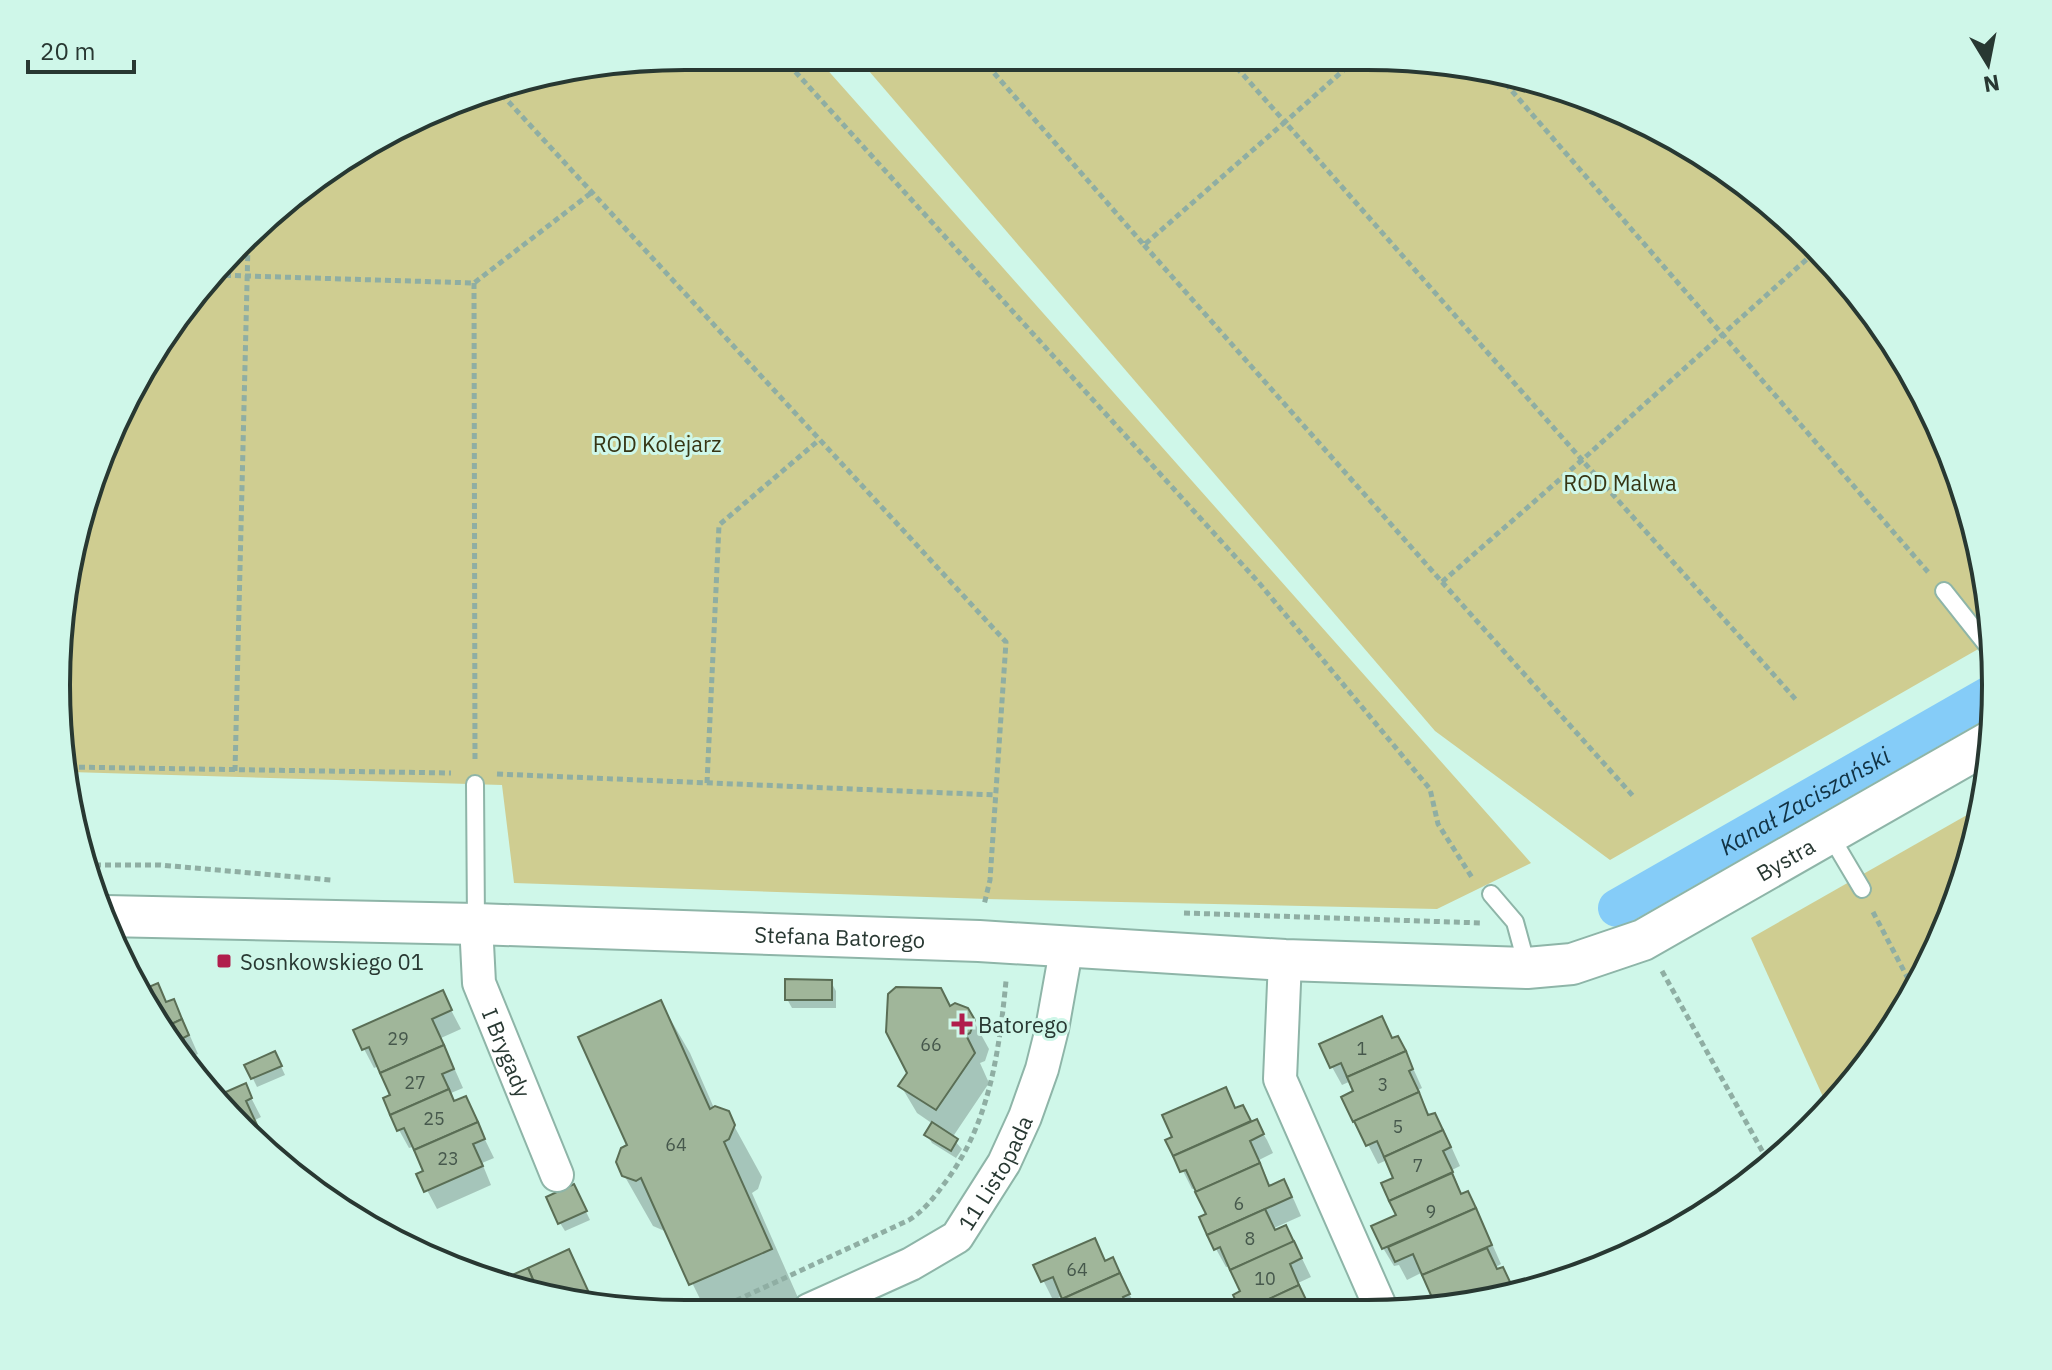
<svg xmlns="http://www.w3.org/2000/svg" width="2052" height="1370" font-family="'IBM Plex Sans',sans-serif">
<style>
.green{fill:#cfcd91}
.shadow{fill:#0003}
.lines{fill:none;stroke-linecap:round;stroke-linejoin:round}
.canal{stroke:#85ccf8;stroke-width:38}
.building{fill:#a0b69a;stroke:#5a6e55;stroke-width:2}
.service-casing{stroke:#8eb5a8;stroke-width:20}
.minor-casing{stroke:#8eb5a8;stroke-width:36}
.tertiary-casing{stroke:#8eb5a8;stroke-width:44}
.path{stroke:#8faea3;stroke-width:5;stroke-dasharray:6 4;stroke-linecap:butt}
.service{stroke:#fff;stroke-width:16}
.minor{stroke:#fff;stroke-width:32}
.tertiary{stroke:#fff;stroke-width:40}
.poi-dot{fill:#b01e4c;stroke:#cff7e9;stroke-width:3}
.labels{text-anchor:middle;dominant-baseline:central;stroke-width:6;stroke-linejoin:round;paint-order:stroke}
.number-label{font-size:18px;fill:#46584c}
.park-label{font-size:22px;fill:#363514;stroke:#cff7e9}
.street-label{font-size:22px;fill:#283832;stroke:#cff7e9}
.poi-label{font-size:22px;fill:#283832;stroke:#cff7e9;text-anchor:start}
.water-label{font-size:24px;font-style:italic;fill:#113244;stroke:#cff7e9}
.rim{fill:none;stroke:#283832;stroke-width:4}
</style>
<rect width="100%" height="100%" fill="#cff7e9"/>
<g class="green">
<path d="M685,56L816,57L1531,863L1437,909L987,899L514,883L502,785L70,772L57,643L104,445L186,302L335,162L483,89Z"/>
<path d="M857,57L1450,61L1645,121L1782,212L1866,302L1931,407L1975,523L1994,640L1610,860L1435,731Z"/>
<path d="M1981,807L1962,888L1912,1000L1840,1100L1829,1110L1751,938Z"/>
</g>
<g class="shadow">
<path d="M831,982L836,991V1008H792L787,999Z"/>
<path d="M157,985L168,1004L173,1002L183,1020L198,1054L191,1057L196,1068L141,1000L138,994Z"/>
<path d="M442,993L461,1029L441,1038L463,1088L451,1093L455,1103L465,1099L494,1158L482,1163L491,1185L437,1209L419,1175L426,1172L413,1147L409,1148L399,1130L392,1096L379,1066L374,1068L364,1049Z"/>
<path d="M661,1003L690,1053L714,1108L727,1113L762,1177L758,1189L752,1193L799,1300L777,1309H705L667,1232L653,1226L624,1175Z"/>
<path d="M950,1008L967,1009L989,1049L985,1061L980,1063L989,1083L952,1138L962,1149L956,1158L932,1143L927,1135L933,1124L917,1113L901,1086Z"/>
<path d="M1381,1018L1393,1040L1408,1057L1422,1088L1418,1090L1430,1116L1445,1133L1460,1166L1452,1170L1462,1196L1468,1193L1478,1212L1501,1264L1496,1267L1498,1271L1502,1270L1516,1295L1440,1307L1423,1272L1407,1280L1399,1265L1394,1266L1383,1248L1399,1216L1384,1184L1396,1179L1387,1160L1378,1164L1344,1097L1356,1092L1351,1081L1342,1085L1332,1067Z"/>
<path d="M279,1062L285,1075L257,1087L247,1066Z"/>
<path d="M245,1086L261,1117L255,1120L268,1150L272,1149L282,1166L270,1158L220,1097Z"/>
<path d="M1225,1089L1237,1110L1243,1107L1252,1123L1256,1122L1267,1140L1273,1153L1259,1160L1271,1187L1283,1181L1294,1200L1301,1216L1274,1228L1276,1232L1296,1246L1311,1277L1298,1283L1310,1308L1320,1304L1325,1312H1243L1242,1292L1231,1266L1226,1267L1216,1249L1202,1218L1208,1215L1196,1188L1192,1189L1168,1141Z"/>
<path d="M578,1195L590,1220L565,1231L560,1223Z"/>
<path d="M1094,1241L1106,1263L1112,1260L1138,1311H1070L1063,1296L1053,1300L1036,1266Z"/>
</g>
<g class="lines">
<path class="canal" id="s1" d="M1617,908L1993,693"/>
</g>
<g class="building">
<path d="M785,979L832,980V1000H785Z"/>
<path d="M158,983L166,1002L174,999L182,1019L163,1028L141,1000L137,992Z"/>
<path d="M896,987L941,988L950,1006L955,1003L968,1008L975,1020L970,1033L966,1035L975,1053L936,1110L898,1086L907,1073L886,1032L888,994Z"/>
<path d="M443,990L452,1010L432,1019L444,1045L380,1073L369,1047L362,1050L353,1030Z"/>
<path d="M661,1000L710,1109L715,1106L729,1111L735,1125L729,1139L724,1142L772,1249L689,1285L641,1178L636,1181L622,1176L616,1162L621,1148L627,1145L578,1037Z"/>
<path d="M1382,1016L1392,1038L1398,1036L1406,1051L1347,1077L1341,1063L1330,1068L1319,1044Z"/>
<path d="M182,1019L189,1035L183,1038L191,1061L163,1028Z"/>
<path d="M444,1045L454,1069L442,1074L449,1089L390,1115L383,1098L390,1095L380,1073Z"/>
<path d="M275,1051L282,1066L251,1079L244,1065Z"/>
<path d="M1406,1051L1413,1069L1409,1071L1419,1092L1353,1122L1341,1097L1353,1091L1347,1077Z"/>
<path d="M246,1083L252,1098L246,1101L257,1125L247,1130L219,1095Z"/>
<path d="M1226,1087L1235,1108L1243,1105L1251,1121L1173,1156L1165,1140L1172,1137L1162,1115Z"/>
<path d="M449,1089L454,1101L466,1096L478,1122L414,1150L404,1128L397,1131L390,1115Z"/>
<path d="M1419,1092L1428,1115L1435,1113L1443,1130L1384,1157L1377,1141L1366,1146L1354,1121Z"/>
<path d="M1257,1119L1264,1134L1250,1141L1260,1163L1196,1192L1186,1170L1180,1172L1173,1156Z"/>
<path d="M478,1122L485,1139L473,1144L483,1166L424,1192L416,1174L423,1171L414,1150Z"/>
<path d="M932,1122L958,1139L951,1151L924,1135Z"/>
<path d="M257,1125L267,1149L273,1146L280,1161L277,1162L270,1158L247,1130Z"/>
<path d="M1443,1130L1451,1147L1443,1151L1453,1172L1389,1201L1381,1183L1393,1178L1384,1157Z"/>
<path d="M1260,1163L1269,1186L1284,1179L1292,1197L1207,1235L1199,1217L1206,1214L1195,1192Z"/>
<path d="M1452,1173L1461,1194L1468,1191L1476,1208L1382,1249L1371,1226L1396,1215L1389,1201Z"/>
<path d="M574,1184L587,1211L558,1224L546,1197Z"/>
<path d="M1476,1208L1492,1245L1422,1275L1413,1254L1395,1262L1388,1247Z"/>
<path d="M1265,1209L1275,1230L1286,1225L1294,1242L1230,1270L1220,1247L1214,1250L1207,1235Z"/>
<path d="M1095,1238L1105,1261L1113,1257L1120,1273L1062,1299L1053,1277L1041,1282L1033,1265Z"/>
<path d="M1294,1241L1302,1258L1290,1264L1299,1285L1241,1312L1233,1295L1240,1291L1230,1270Z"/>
<path d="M1487,1248L1497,1269L1503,1267L1511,1284L1473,1302L1450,1306L1446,1296L1434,1302L1422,1275Z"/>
<path d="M569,1249L595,1306L537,1289L528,1268Z"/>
<path d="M528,1268L537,1289L513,1281L512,1275Z"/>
<path d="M1120,1273L1130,1294L1123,1297L1130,1311H1068L1062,1299Z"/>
<path d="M1299,1285L1309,1306L1320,1301L1325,1312H1241Z"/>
</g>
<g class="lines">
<g class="service-casing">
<g id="service">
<path d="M1944,591L1994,654"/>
<path d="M475,784L476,923"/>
<path d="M1830,835L1862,889"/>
<path d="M1491,894L1515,922L1527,966"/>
</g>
</g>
<g class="minor-casing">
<g id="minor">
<path id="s2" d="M476,924L479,983L557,1175"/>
<path d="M1285,960L1280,1079L1383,1313"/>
<path id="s3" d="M809,1310L911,1264L957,1237L1004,1163L1025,1117L1042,1069L1052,1029L1067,945"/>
</g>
</g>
<g class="tertiary-casing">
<g id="tertiary">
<path id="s4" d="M106,916L476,924L979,941L1285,960L1527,968L1572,964L1643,940L1991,741"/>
</g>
</g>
<g class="path">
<path d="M782,57L1260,584L1430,789L1438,824L1473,879"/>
<path d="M981,58L1144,245L1285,122L1582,460L1817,250"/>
<path d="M1230,60L1285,122L1354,61"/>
<path d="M1499,76L1928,572"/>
<path d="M495,87L1006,642L990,880L984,905"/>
<path d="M1144,245L1442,582L1582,460L1798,702"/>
<path d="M215,275L474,283L591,193"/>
<path d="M474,283L475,762"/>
<path d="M1442,582L1633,796"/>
<path d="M69,767L451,773"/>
<path d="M235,771L248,244"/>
<path d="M497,774L996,795"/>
<path d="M707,783L719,525L819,440"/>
<path d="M85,865H160L331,880"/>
<path d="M1873,912L1915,992"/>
<path d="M1184,913L1482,923"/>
<path d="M1662,971L1770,1165"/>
<path d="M718,1309L909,1220C926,1209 935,1196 947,1180C990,1121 999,1052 1006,981L1003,980"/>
</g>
<use href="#service" class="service"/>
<use href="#minor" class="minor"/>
<use href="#tertiary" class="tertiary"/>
</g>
<g class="poi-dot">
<rect x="216" y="953" width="16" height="16" rx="4"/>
<path d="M958 1012h8v8h8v8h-8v8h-8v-8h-8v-8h8z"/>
</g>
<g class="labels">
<g class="number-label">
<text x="398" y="1038">29</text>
<text x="931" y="1044">66</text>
<text x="1362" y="1048">1</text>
<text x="415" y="1082">27</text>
<text x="1383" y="1084">3</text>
<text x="434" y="1118">25</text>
<text x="1398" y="1126">5</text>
<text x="676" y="1144">64</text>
<text x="448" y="1158">23</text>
<text x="1418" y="1165">7</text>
<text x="1239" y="1203">6</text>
<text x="1431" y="1211">9</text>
<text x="1250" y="1238">8</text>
<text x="1077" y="1269">64</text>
<text x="1265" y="1278">10</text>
</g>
<g class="park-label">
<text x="657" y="443">ROD Kolejarz</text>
<text x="1620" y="482">ROD Malwa</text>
</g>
<g class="street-label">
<text stroke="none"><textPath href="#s4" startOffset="1706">Bystra</textPath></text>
<text stroke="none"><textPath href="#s4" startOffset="734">Stefana Batorego</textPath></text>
<text stroke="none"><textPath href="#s2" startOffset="134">I Brygady</textPath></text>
<text stroke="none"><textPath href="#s3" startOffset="240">11 Listopada</textPath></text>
</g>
<g class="poi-label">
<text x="240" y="961">Sosnkowskiego 01</text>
<text x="978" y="1024">Batorego</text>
</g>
<g class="water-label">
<text stroke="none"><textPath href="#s1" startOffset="216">Kanał Zaciszański</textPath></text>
</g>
</g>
<path d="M0 0H2052V1370H0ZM685 70H1367A615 615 0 0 1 1982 685V685A615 615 0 0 1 1367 1300H685A615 615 0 0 1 70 685V685A615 615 0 0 1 685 70Z" fill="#cff7e9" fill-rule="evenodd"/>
<path class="rim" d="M685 70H1367A615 615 0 0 1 1982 685V685A615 615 0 0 1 1367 1300H685A615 615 0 0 1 70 685V685A615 615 0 0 1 685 70Z"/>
<g transform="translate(1988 64) rotate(170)" stroke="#cff7e9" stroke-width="6" paint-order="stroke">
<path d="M0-6L14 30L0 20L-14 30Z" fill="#283832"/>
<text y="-12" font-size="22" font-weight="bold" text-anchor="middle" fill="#283832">N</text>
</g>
<path d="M28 60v12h106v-12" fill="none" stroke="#283832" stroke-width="4"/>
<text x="40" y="60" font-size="24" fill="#283832" stroke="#cff7e9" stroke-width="6" paint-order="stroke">20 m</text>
</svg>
